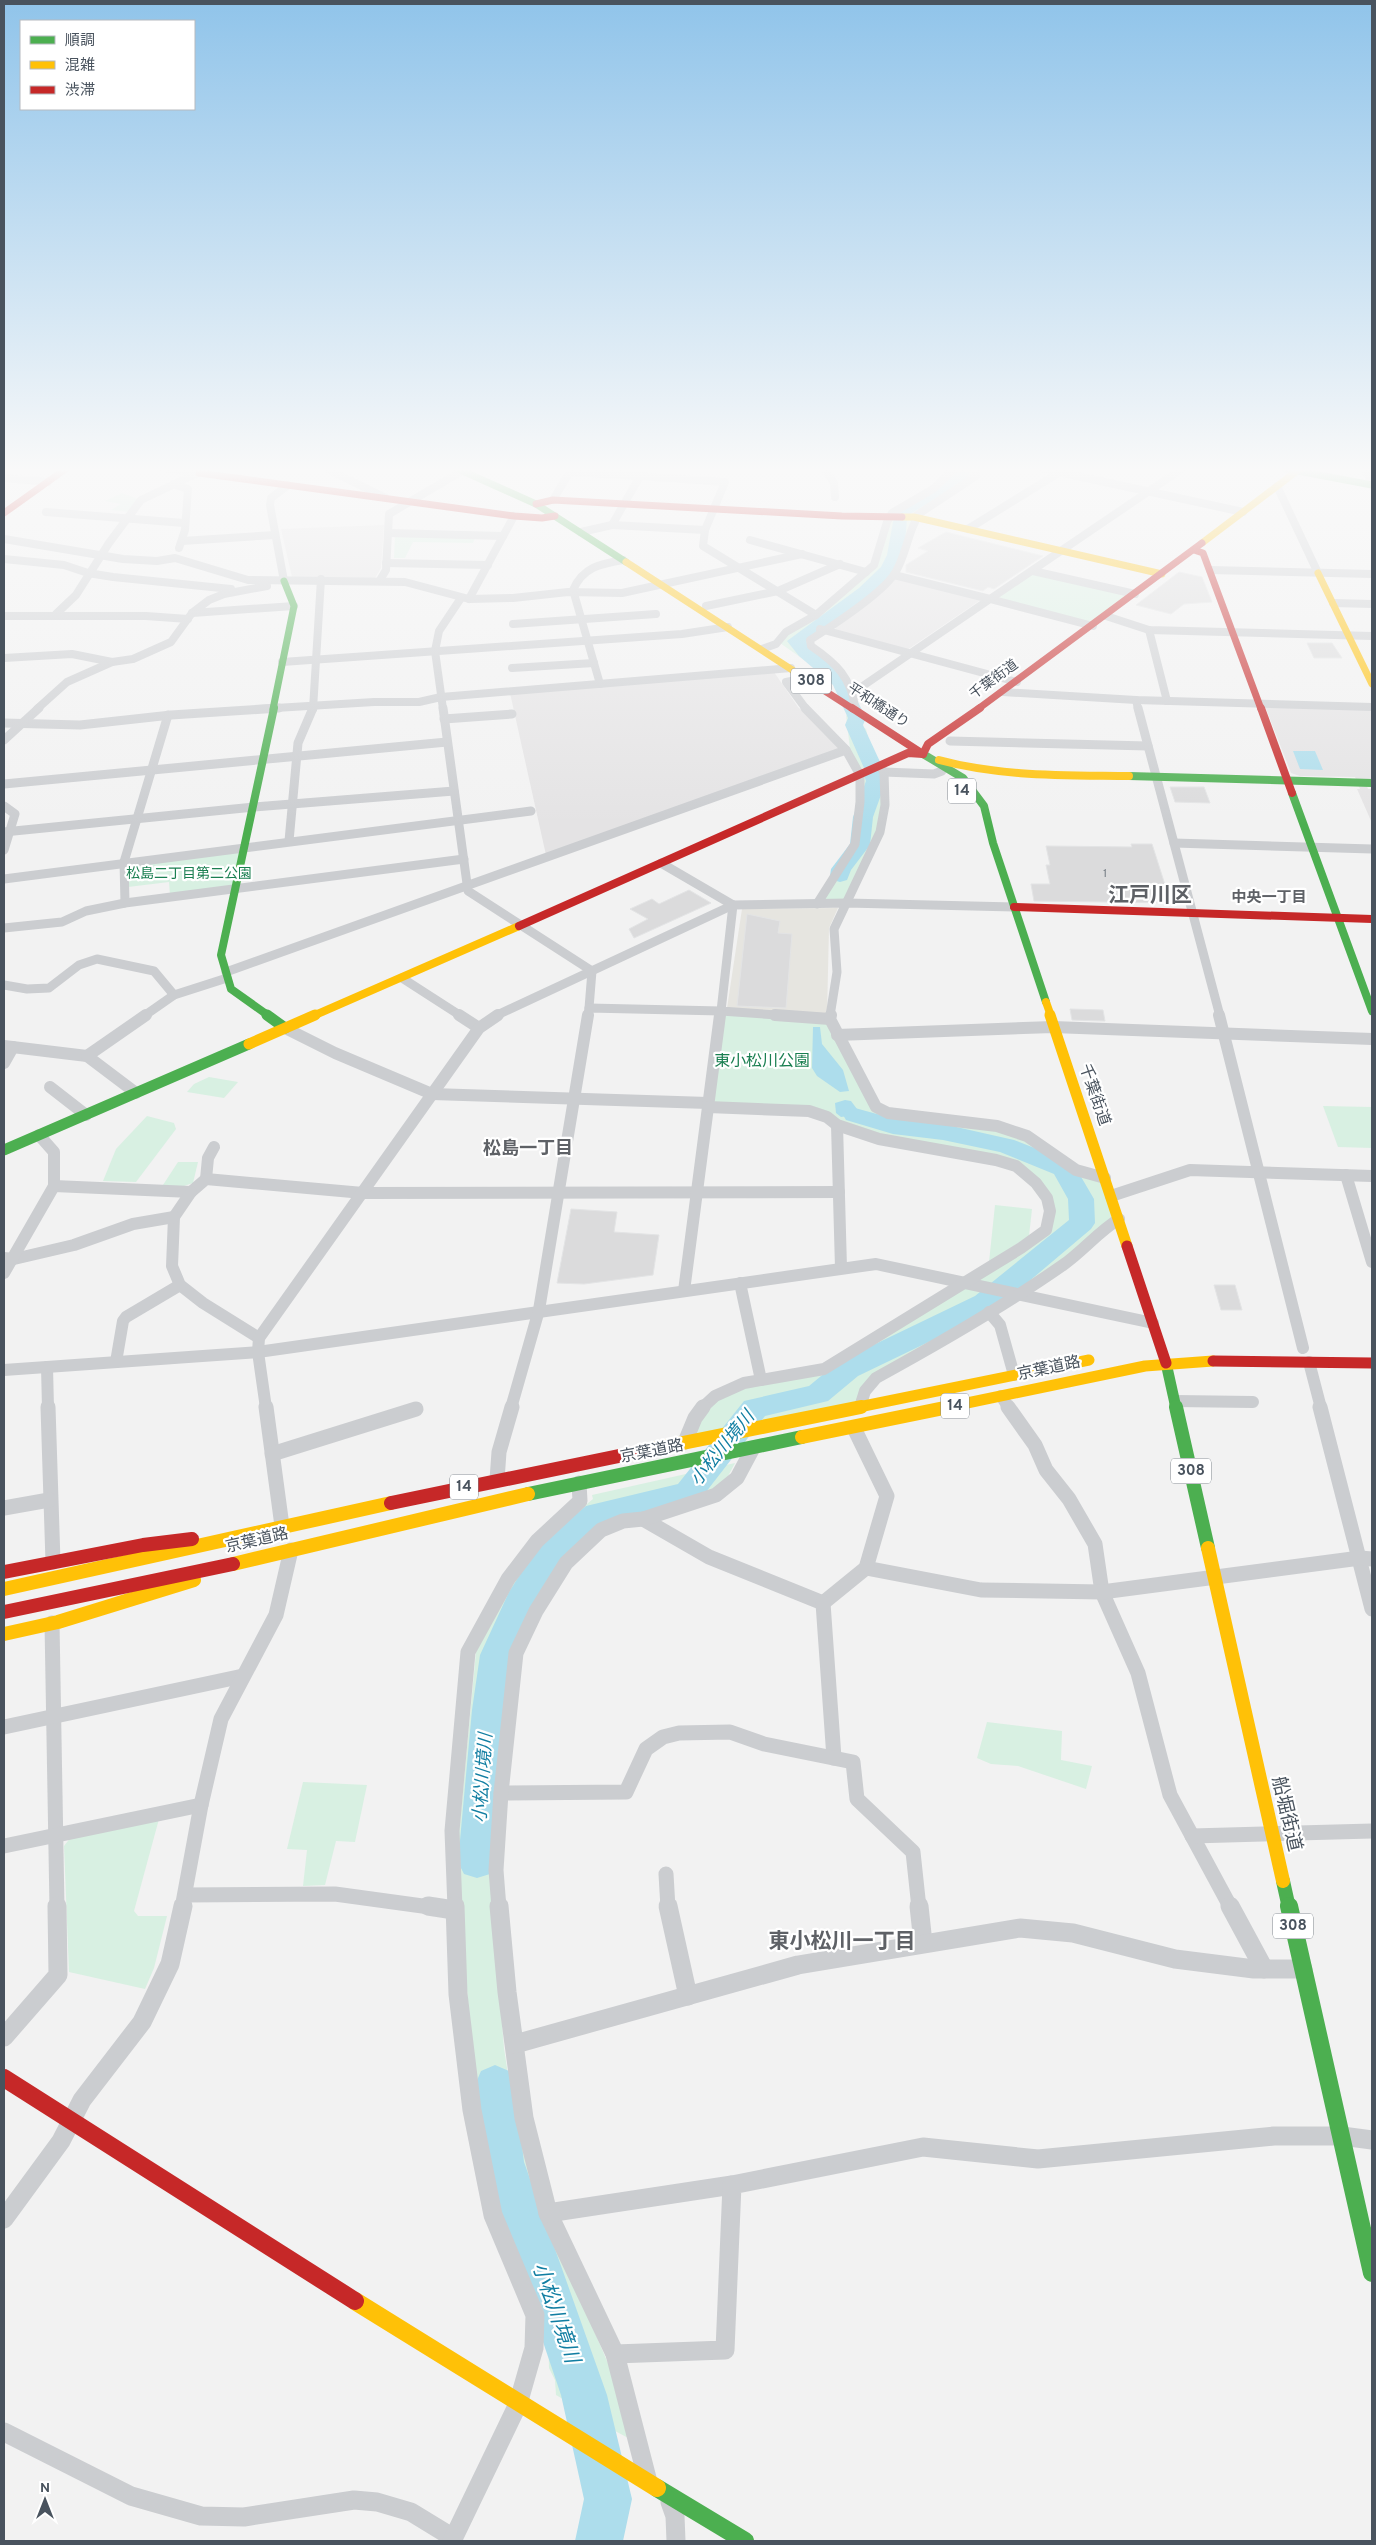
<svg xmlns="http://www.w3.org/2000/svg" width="1376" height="2545" font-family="Overpass,'Noto Sans JP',sans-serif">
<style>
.commercial{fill:#e6e5e0}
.education{fill:#e4e3e4}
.green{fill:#d8f0e2}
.water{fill:#adddec}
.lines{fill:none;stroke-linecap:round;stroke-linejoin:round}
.river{fill:#adddec;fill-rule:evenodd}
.building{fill:#dbdbdc;stroke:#e3e4e5}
.street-far4{stroke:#cbcdd0;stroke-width:8}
.street-far3{stroke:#cbcdd0;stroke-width:9}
.street-far2{stroke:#cbcdd0;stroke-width:12}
.street-far1{stroke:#cbcdd0;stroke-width:15}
.street{stroke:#cbcdd0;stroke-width:19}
.fast-far4{stroke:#4caf50;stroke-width:7}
.fast-far3{stroke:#4caf50;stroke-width:8}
.fast-far2{stroke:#4caf50;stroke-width:11}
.fast-far1{stroke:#4caf50;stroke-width:14}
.fast{stroke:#4caf50;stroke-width:18}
.slow-far4{stroke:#ffc107;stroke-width:7}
.slow-far3{stroke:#ffc107;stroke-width:8}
.slow-far2{stroke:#ffc107;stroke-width:11}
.slow-far1{stroke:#ffc107;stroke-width:14}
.slow{stroke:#ffc107;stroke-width:18}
.jam-far4{stroke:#c62828;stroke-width:7}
.jam-far3{stroke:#c62828;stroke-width:8}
.jam-far2{stroke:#c62828;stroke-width:11}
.jam-far1{stroke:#c62828;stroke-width:14}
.jam{stroke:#c62828;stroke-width:18}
.labels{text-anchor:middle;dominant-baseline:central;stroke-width:4.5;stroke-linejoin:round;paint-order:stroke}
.far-number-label{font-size:11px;fill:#6e767e}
.far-street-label{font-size:14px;fill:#49535e;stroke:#fff}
.far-park-label{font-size:14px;fill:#1a7f51;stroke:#fff}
.shield{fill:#fff;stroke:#80878e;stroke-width:1}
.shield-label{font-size:15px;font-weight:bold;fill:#49535e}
.far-neighbourhood-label{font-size:15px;font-weight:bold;fill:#5e6166;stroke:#fff}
.park-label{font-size:16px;fill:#1a7f51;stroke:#fff}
.street-label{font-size:16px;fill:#49535e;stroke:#fff}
.neighbourhood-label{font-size:18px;font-weight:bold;fill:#5e6166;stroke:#fff}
.water-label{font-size:18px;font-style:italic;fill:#117ea2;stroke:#fff}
.near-street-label{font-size:19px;fill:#49535e;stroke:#fff}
.far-town-label{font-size:21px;font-weight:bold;fill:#5e6166;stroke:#fff}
.near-neighbourhood-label{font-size:21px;font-weight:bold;fill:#5e6166;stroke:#fff}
.near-water-label{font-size:21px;font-style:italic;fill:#117ea2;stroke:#fff}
</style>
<rect width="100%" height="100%" fill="#f2f2f2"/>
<path class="commercial" d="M838,908L829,928L827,1015L727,1008L742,909Z"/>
<g class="education">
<path d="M384,525L381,568L375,578L292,577L281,529Z"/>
<path d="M896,576L982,599L907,650L837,631L835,628Z"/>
<path d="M774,672L798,707L841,749L546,855L510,693Z"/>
<path d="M1265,706L1372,709V779H1364L1368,789H1372V823L1357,789H1360L1355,777L1300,776L1291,773Z"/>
</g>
<g class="green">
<path d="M958,468H974V476L914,515L909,543L889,579L823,631L808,640L848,679L851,696L842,694L830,678L780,643L783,638L876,566L882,553L891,518L955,474Z"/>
<path d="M122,493L138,499L130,512L111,510L121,504L105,501Z"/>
<path d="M395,536L475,538L473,543L413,542L405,558H394Z"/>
<path d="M1034,572L1130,595L1091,624L994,599Z"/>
<path d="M846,715L866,729L874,762L859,770L851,757Z"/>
<path d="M878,768C883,775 882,782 882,791C884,832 862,865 845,901L821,902L857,844L863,775Z"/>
<path d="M240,849L232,887L170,895L169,882L128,887L127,862Z"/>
<path d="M721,1011L830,1019L876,1107L1028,1137L1076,1170L1105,1178L1119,1219L1091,1242L876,1378L860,1407L685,1442L715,1396L824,1369L1035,1239L1050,1211L1016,1166L879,1139L827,1117L708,1107Z"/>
<path d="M209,1077L238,1082L224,1098L187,1092L194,1084Z"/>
<path d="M1323,1106L1372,1107V1148L1338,1147Z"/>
<path d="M147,1116L174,1123L176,1129L136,1182L103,1181L116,1149Z"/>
<path d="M178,1162H198L193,1183L181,1187L163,1185Z"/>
<path d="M995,1205L1032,1209L1029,1236L989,1262Z"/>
<path d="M735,1463L726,1480L713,1492L687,1502L614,1516L591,1526L557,1560L508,1652L492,1851L491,1889L504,2048L516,2128L542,2209L610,2368L632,2440L570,2407L568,2402L556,2395L555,2380L549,2368L548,2329L494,2196L472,2051L459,1888V1832L476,1652L515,1580L541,1541L593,1499L592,1495Z"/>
<path d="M987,1722L1062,1731L1061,1760L1092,1766L1086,1789L1018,1766L991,1764L977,1758Z"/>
<path d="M303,1782L367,1785L355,1842L336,1841L325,1885L303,1886L307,1850L287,1849Z"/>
<path d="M159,1819L134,1911L138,1916H167L154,1968L145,1989L69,1972L64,1846L71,1837Z"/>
</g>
<g class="water">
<path d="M1293,751H1315L1323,770L1300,769Z"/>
<path d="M813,1027H820L822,1044L843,1070L849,1091L840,1092L817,1076L812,1068Z"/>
<path d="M845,1100L851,1101L857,1109L855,1115L841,1117L836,1113L835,1103Z"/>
</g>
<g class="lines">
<g class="river">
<path d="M957,468H971L967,479L907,516C906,530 906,545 901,558C889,591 834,623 806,642L846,678L866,718L863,725L881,764L878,768H864L845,725L848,718L833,685L799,656L787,641L859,588L881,567L887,555L895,511L955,474Z"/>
<path d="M874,769L881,771L886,781L873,817L870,845L851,870L847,880L840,882L833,880L830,876L831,869L850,844L853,817L866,781L864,775L867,771Z"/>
<path d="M855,1108L895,1119L943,1124L1014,1140L1073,1163L1094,1199L1095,1223L1091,1229L995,1310L858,1376L828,1401L765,1416L699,1501L607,1524L561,1562L536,1605L514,1655L506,1710L496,1862L490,1874L477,1878L464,1874L458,1862L472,1710L480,1655L509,1592L539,1544L586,1506L678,1484L744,1401L809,1386L838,1362L975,1296L1069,1220L1068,1199L1054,1174L1000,1152L943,1140L893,1134L846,1120L843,1115L846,1110Z"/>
<path d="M495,2065L509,2071L515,2085L524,2162L607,2395L632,2499L623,2541H575L584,2499L561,2395L482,2162L475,2085L481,2071Z"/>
</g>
</g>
<g class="building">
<path d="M946,532L1043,556L994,589L988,587L983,591L906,572V565L928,551L918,548Z"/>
<path d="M1179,572L1202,577L1212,602L1184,604L1171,614L1136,605Z"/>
<path d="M1307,643H1332L1342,658H1314Z"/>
<path d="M1170,787H1204L1210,803L1175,802Z"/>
<path d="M1131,844H1152L1166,888H1175L1179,903L1034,901L1031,884H1050L1046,865H1050L1046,846L1132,847Z"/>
<path d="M689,890L711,903L634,938L629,929L648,919L630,909L652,899L659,904Z"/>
<path d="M747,914L780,921L778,933L792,934L786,1008L737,1006Z"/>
<path d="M1070,1009L1103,1010L1105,1021L1072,1020Z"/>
<path d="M571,1209L617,1212L614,1232L659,1235L653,1275L584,1284L557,1283Z"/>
<path d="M1214,1285H1235L1242,1310H1221Z"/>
</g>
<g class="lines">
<g class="street-far4">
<path d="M164,468L199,473"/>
<path d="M325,468L386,498"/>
<path d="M824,468L834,483L835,497"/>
<path d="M1040,468L1243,512"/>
<path d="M1364,468L1372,483"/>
<path d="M570,472L640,476L612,525L581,532"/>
<path d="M640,476L725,482L705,530L703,546L816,615"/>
<path d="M4,478L48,482"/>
<path d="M173,484L188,489L185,530L179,548"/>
<path d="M1277,486L1318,573"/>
<path d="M553,500L572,468"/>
<path d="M46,512L184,523"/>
<path d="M612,525L705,530"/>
<path d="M968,529L1060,472"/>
<path d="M388,533L503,536"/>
<path d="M4,539L123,559L157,561L175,558L248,580L405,582L469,599L513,598L568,592L622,593L802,554"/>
<path d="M750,540L866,572"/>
<path d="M182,541L275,535"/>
<path d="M4,559L64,565L88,573L113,577L231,589"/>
<path d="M386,563L488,565"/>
<path d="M1210,570L1372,574"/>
<path d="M1033,571L1135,594"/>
<path d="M894,575L990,599L1183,468"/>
<path d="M380,580L386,570L389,514L462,471"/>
<path d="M284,581L270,505L271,498L288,485"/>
<path d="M469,599L514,516"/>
<path d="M1333,603L1372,604"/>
<path d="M706,606L778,591L840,564"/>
<path d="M192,613L294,606"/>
<path d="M56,614L76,595L109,543L141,500L208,468"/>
<path d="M4,616H146L188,619"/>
<path d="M1106,616L1149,630L1372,636"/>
<path d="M513,624L656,614"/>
<path d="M820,629L1017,682"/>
<path d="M1149,630L1167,701"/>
<path d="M762,649L776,644L786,632L816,615L874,565L887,522L892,513L933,489L955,468"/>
<path d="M4,658L72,654L112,662"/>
<path d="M282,662L682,634L728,627"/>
<path d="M512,668L594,663"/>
<path d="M806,678L786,682L806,709"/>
<path d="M600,684L573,590C583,567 600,564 623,560"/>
<path d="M854,692L990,599L1093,626"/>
<path d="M1003,692L1136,700L1372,707"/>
<path d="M1136,700L1138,709"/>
<path d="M37,709L67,682L112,662L133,659L171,642L192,613L209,600L224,594L267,586"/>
<path d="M259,709L374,702H419L441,697L791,668"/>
<path d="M313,709L321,579"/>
<path d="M443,709L435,651L439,631L461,598"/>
<path d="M855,709C852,678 836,663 811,646L810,640C832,626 882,594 895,573C905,557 907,538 915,522L914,517L976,476V468"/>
</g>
<g class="street-far3">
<path d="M443,708L468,891L592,971L589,1008"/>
<path d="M805,708L846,750L860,775V802L855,844L817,904"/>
<path d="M1138,708L1220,1016"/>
<path d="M444,719L512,714"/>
<path d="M4,723L80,725L171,715L279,708"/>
<path d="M4,740L39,708"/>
<path d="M950,741L1148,746"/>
<path d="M884,772L934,774L942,771"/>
<path d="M4,784L447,742"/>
<path d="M4,806L15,814L4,850"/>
<path d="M4,832L254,807L454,791"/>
<path d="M289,841L298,743L313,708"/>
<path d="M1174,843L1372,849"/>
<path d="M661,863L733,905"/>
<path d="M4,879L531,811"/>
<path d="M125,903L124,862L168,715"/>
<path d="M733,905L721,1011L792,1016"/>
<path d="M4,928L62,922L86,911L125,903L464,859"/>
<path d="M226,972L846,750"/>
<path d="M402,978L461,1016"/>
<path d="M4,985L27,989L49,988L79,965L97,959L154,971L174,995"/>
<path d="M144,1016L174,995L227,978"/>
<path d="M495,1016L733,905L847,903L1014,907"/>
<path d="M588,1016L589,1008L721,1011L720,1016"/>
<path d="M830,1016L837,972L834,929L880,832L885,805L884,772L880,766"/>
</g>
<g class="street-far2">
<path d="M459,1015L479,1028"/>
<path d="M775,1015L830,1019"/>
<path d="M831,1015L830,1019L876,1107L888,1113L997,1126L1027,1136L1076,1170L1105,1178"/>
<path d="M1219,1015L1303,1348"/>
<path d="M285,1028L335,1053L432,1094L708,1103"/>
<path d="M837,1035L1053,1027L1372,1039"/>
<path d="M4,1046L87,1056L136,1093"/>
<path d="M87,1056L146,1015"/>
<path d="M4,1063L13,1047"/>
<path d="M50,1087L86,1115"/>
<path d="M837,1125L841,1268"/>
<path d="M1346,1175L1372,1262"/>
<path d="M206,1179L208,1158L214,1147"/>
<path d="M54,1186L191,1192L206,1179L363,1193L839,1192"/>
<path d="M191,1192L174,1217L172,1266L180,1285L203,1303L259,1338"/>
<path d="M1111,1196L1190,1170L1372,1176"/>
<path d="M4,1258L14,1259L74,1245L133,1224L174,1217"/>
<path d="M4,1273L54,1186V1152L39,1135"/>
<path d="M740,1283L761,1380"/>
<path d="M684,1291L720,1015"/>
<path d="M989,1312L1000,1325L1014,1375"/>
<path d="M116,1362L123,1321L126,1317L180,1285"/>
<path d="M1309,1362L1321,1408"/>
<path d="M47,1367L48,1408"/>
<path d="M4,1370L258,1352L876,1264L1153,1323"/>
<path d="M1001,1396L1009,1408"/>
<path d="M1175,1401L1253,1402"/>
<path d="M860,1407L865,1391L876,1378C940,1343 1003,1307 1063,1265C1083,1251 1098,1232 1119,1219"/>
<path d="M266,1408L258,1352L259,1338L479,1028L498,1015"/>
<path d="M511,1408L539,1310L588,1015"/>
<path d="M702,1408L715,1396L744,1383L824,1369L1021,1248L1046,1230L1050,1211L1047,1198L1036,1183L1016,1166L996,1160L879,1139L837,1125L827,1117L809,1111L708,1107"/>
</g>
<g class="street-far1">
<path d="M48,1407L53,1562"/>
<path d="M266,1407L282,1526"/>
<path d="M1008,1407L1035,1445L1046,1470L1069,1499L1095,1544L1102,1592L1138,1673L1170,1795L1231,1908"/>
<path d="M1320,1407L1372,1609"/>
<path d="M685,1442L695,1418L703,1407"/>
<path d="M272,1454L416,1409"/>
<path d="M497,1480L499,1452L512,1407"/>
<path d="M4,1508L49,1500"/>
<path d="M643,1519L709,1557L823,1603"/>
<path d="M866,1568L981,1590L1102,1592L1360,1558L1372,1559"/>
<path d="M823,1603L866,1568L887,1496L854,1428"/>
<path d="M823,1603L834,1758"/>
<path d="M52,1623L57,1908"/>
<path d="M4,1727L243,1676"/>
<path d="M501,1793L626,1792L646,1749L663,1737L679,1733L730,1732L764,1744L853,1762L857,1799L913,1852L919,1908"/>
<path d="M1192,1836L1372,1831"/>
<path d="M4,1846L201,1805"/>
<path d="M666,1874L668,1908"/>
<path d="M185,1895L335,1894L437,1908"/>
<path d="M182,1908L201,1805L221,1719L276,1615L291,1550"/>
<path d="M455,1908L452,1831L468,1652L508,1579L537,1541L580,1501L579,1483"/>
<path d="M499,1908L496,1870L501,1793L516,1653L536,1611L566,1563L601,1530L623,1521L643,1519L716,1495L737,1478L753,1448"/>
</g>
<g class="street">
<path d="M428,1906L454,1910"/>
<path d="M499,1906L507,1992L524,2118L548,2213L615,2354L647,2478"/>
<path d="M668,1906L688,1996"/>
<path d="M919,1906L923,1943"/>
<path d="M1230,1906L1264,1969"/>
<path d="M4,2037L58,1975L57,1906"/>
<path d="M515,2044L798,1965L1020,1928L1073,1933L1175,1959L1254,1969H1303"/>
<path d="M548,2213L732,2185"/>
<path d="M4,2219L61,2141L82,2100L142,2022L170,1964L183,1906"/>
<path d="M615,2354L725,2350L732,2185L923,2147L1038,2159L1274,2136H1342L1372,2140"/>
<path d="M4,2432L131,2496L201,2516L244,2517L354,2500L377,2502L411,2512L452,2537"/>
<path d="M670,2502L675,2516L676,2541"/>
<path d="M452,2541L518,2404L534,2348L535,2315L493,2215L472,2110L458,1994L455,1906"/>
</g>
<g class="fast-far4">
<path d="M456,468L536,504L626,562"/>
<path d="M1282,468L1372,485"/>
<path d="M273,709L294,606L284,581"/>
</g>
<g class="fast-far3">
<path d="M923,754L963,778L984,806L993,843L1046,1002"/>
<path d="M1129,776L1372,783"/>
<path d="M1292,793L1372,1011"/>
<path d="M269,1016L231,989L221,955L274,708"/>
</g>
<g class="fast-far2">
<path d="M267,1015L285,1028"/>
<path d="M4,1150L249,1044"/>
<path d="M1166,1363L1176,1408"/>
</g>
<g class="fast-far1">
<path d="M1176,1407L1208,1548"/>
<path d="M528,1494L802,1437"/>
<path d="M1283,1881L1289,1908"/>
</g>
<g class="fast">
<path d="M1289,1906L1372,2273"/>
<path d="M657,2488L745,2541"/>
</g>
<g class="slow-far4">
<path d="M902,517H914L1162,574"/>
<path d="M1202,543L1301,468"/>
<path d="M626,562L800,675"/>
<path d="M1318,573L1372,684"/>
</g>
<g class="slow-far3">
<path d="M939,760C1002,777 1065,775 1129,776"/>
<path d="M1046,1002L1051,1016"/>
<path d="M313,1016L519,926"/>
</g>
<g class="slow-far2">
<path d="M1050,1015L1127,1246"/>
<path d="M249,1044L315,1015"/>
<path d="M854,1408L1089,1360"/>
<path d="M943,1408L1145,1366L1213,1361"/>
</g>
<g class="slow-far1">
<path d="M802,1437L949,1407"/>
<path d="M648,1450L861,1407"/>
<path d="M1208,1548L1283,1881"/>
<path d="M233,1564L528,1494"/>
<path d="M4,1589L391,1503"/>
<path d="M4,1634L58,1622L194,1580"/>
</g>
<path class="slow" d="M355,2301L657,2488"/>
<g class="jam-far4">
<path d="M199,473L514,516L542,518L555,516"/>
<path d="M536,504L553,500L842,516L902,517"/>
<path d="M4,513L67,468"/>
<path d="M1194,550L1203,553L1261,709"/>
<path d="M800,675L853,709"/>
<path d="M978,709L1202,543"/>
</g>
<g class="jam-far3">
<path d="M852,708L923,754"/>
<path d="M1261,708L1292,793"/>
<path d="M923,754L928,744L980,708"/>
<path d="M1014,907L1372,919"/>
<path d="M519,926L908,753L923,754"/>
</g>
<g class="jam-far2">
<path d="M1127,1246L1166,1363"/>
<path d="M1213,1361L1372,1363"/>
</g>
<g class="jam-far1">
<path d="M391,1503L648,1450"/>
<path d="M4,1572L143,1545L192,1539"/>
<path d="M4,1612L233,1564"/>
</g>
<path class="jam" d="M4,2078L355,2301"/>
</g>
<linearGradient id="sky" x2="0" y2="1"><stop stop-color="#90c4ea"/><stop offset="0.57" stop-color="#f9f9f9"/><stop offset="1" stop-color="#f9f9f9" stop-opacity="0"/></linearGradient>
<rect width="1376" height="825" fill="url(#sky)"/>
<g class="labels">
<g class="far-number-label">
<text x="1105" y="874">1</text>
</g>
<g class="far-street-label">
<text transform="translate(994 680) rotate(-36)">千葉街道</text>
<text transform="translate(878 706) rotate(33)">平和橋通り</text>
</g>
<g class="far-park-label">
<text x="189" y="874">松島二丁目第二公園</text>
</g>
<g class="shield">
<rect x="791" y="668.5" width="40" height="25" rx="4"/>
<rect x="948" y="778.5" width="28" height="25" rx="4"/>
<rect x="941" y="1393.5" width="28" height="25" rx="4"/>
<rect x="1171" y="1458.5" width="40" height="25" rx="4"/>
<rect x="450" y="1474.5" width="28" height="25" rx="4"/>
<rect x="1273" y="1913.5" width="40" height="25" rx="4"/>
</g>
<g class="shield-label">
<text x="811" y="681">308</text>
<text x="962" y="791">14</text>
<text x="955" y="1406">14</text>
<text x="1191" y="1471">308</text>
<text x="464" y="1487">14</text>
<text x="1293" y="1926">308</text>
</g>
<g class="far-neighbourhood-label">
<text x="1269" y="898">中央一丁目</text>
</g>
<g class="park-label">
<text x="762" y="1062">東小松川公園</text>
</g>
<g class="street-label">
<text transform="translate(1094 1095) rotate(71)">千葉街道</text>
<text transform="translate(1049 1369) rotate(-12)">京葉道路</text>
<text transform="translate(652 1452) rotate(-11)">京葉道路</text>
<text transform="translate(257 1541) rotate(-13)">京葉道路</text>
</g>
<g class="neighbourhood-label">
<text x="528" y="1149">松島一丁目</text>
</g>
<g class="water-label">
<text transform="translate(723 1449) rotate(-51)">小松川境川</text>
<text transform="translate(484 1778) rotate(-86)">小松川境川</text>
</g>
<g class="near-street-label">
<text transform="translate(1286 1814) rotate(77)">船堀街道</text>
</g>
<g class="far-town-label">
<text x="1150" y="896">江戸川区</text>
</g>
<g class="near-neighbourhood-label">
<text x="842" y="1942">東小松川一丁目</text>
</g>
<g class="near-water-label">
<text transform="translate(555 2313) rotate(71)">小松川境川</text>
</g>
</g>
<rect width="1376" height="2545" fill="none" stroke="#49535e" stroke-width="10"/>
<rect x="20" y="20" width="175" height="90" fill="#ffffff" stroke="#b6babf"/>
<rect x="30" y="36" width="25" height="8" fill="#4caf50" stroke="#b6babf"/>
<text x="65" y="45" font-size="15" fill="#49535e">順調</text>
<rect x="30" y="61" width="25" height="8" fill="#ffc107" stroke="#b6babf"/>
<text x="65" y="70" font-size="15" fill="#49535e">混雑</text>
<rect x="30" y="86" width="25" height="8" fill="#c62828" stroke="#b6babf"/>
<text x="65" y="95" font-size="15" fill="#49535e">渋滞</text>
<g transform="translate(45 2500)" stroke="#ffffff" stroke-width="4" paint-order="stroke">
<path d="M0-4L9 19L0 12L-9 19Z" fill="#49535e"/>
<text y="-8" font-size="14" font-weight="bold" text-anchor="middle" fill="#49535e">N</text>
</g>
</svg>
